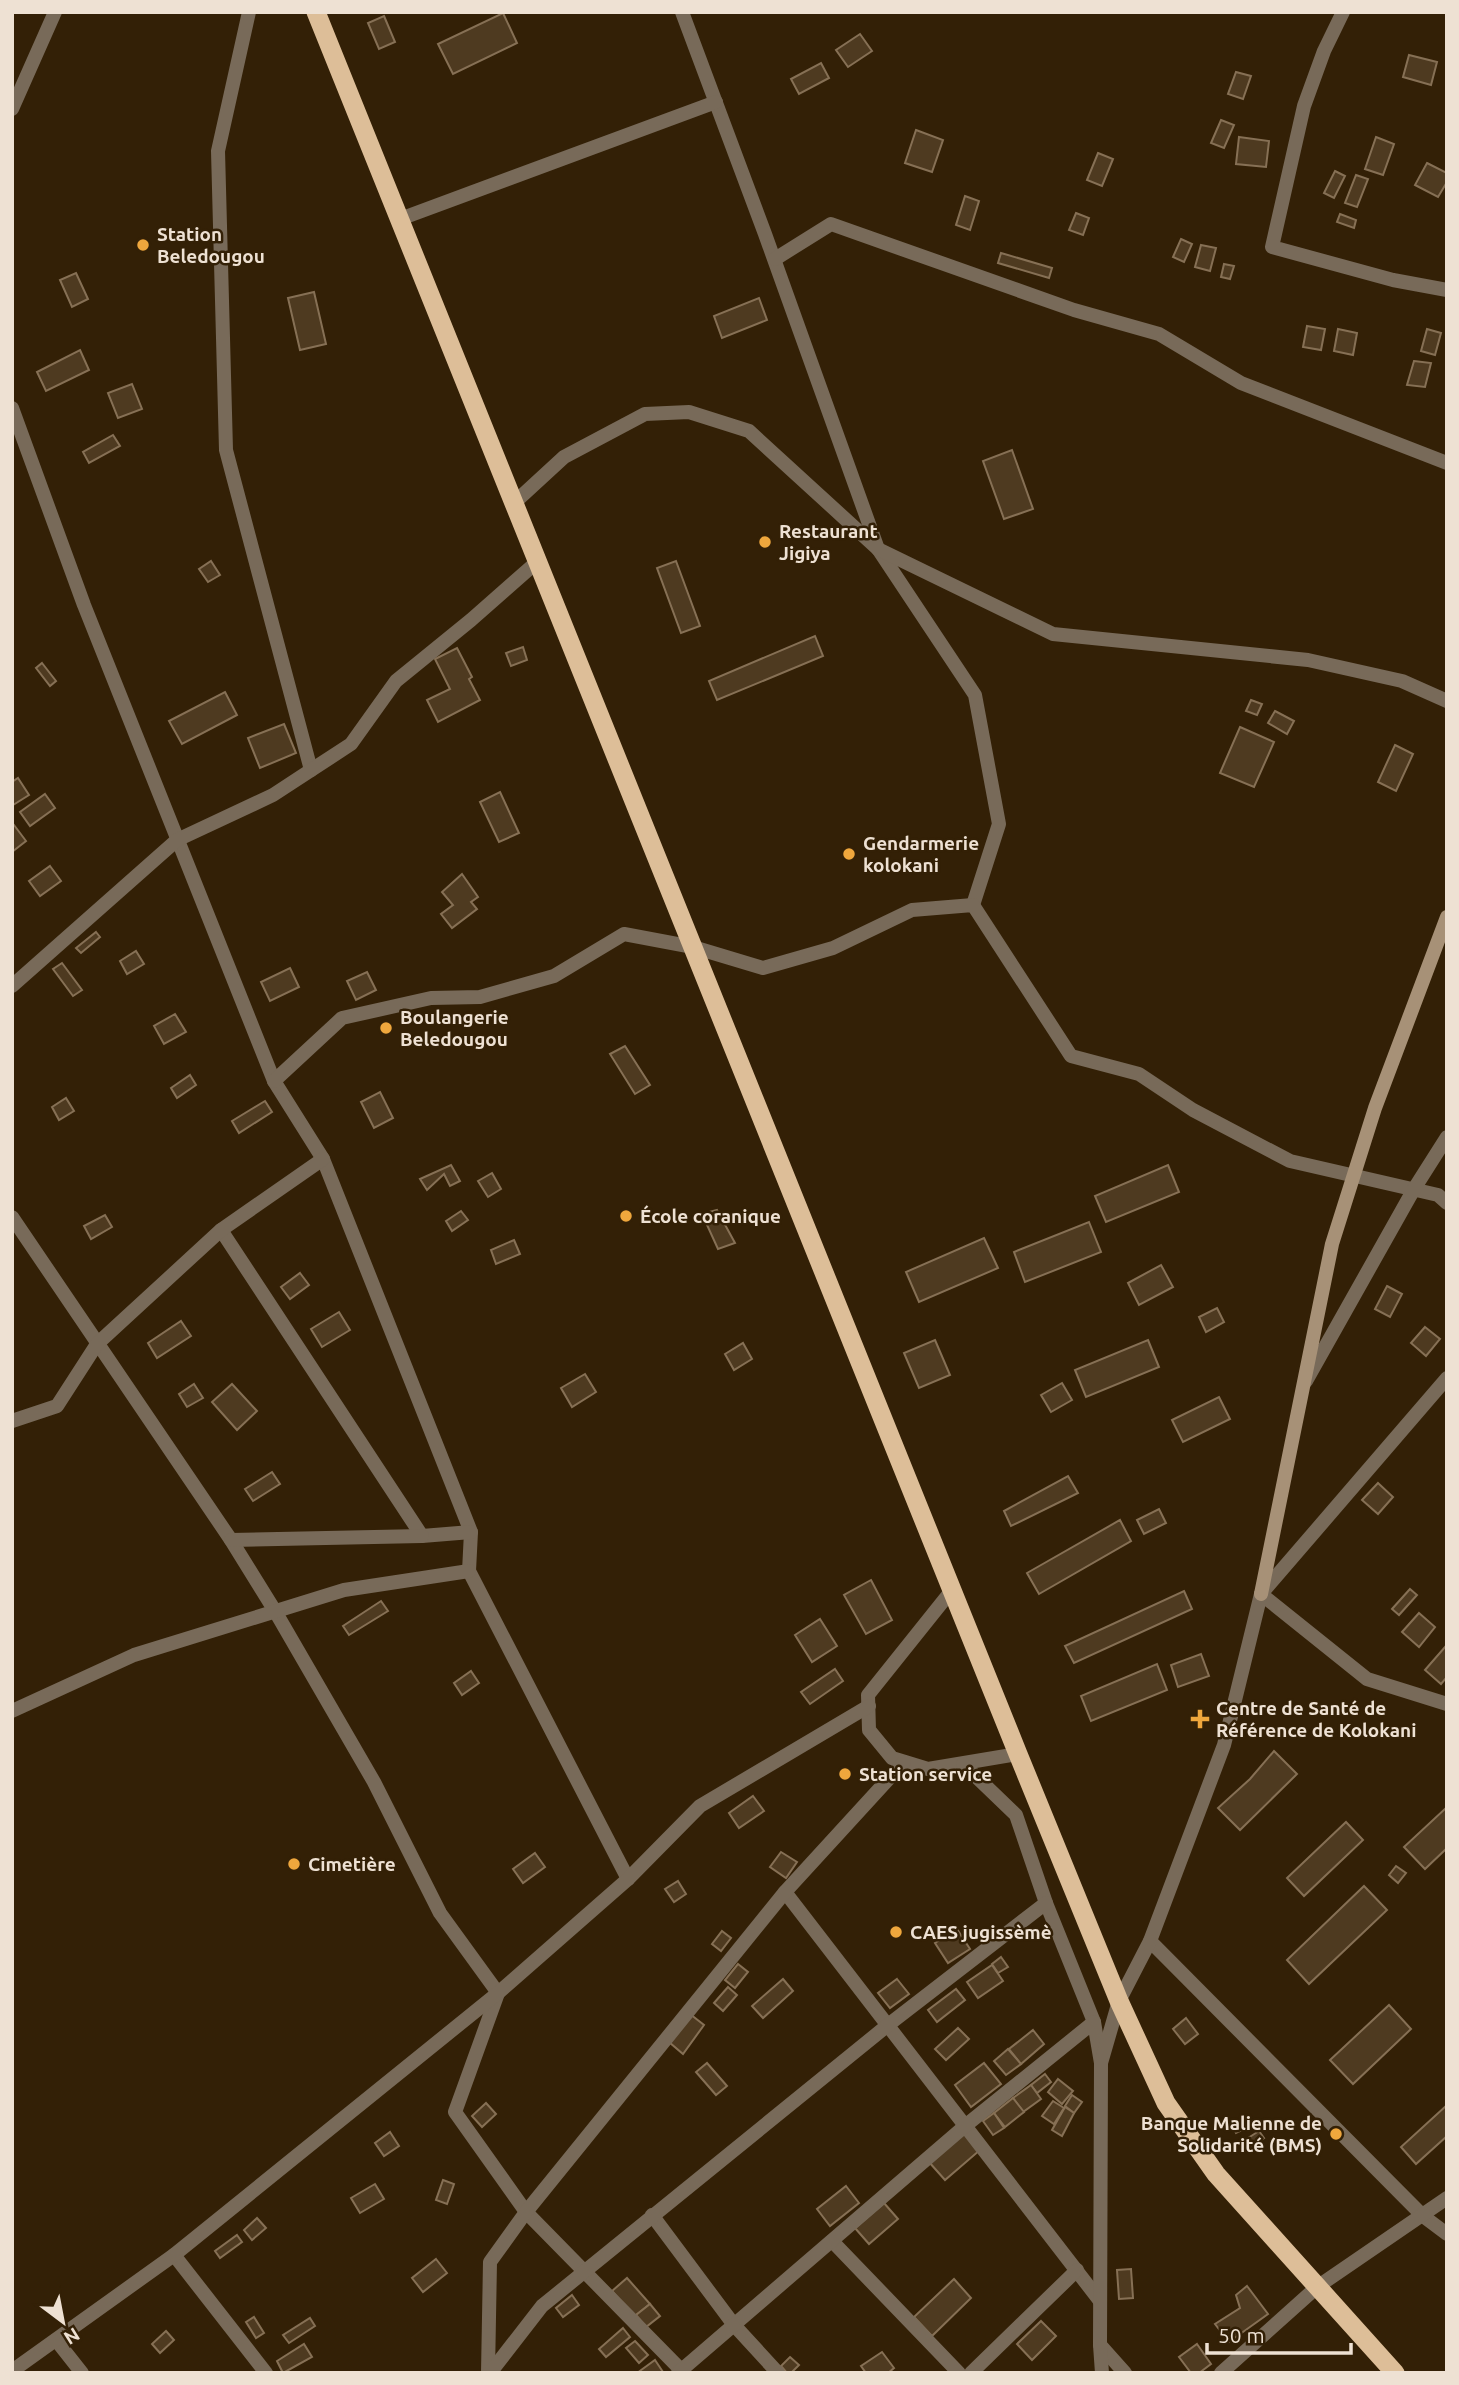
<svg xmlns="http://www.w3.org/2000/svg" width="1459" height="2385" font-family="Ubuntu,sans-serif">
<style>
.building{fill:#4e3a20;stroke:#867055;stroke-width:2}
.lines{fill:none;stroke-linecap:round;stroke-linejoin:round}
.minor{stroke:#786a59;stroke-width:14}
.tertiary{stroke:#786a59;stroke-width:14}
.secondary{stroke:#a79177;stroke-width:14}
.trunk{stroke:#ddbe98;stroke-width:19}
.poi-dot{fill:#efa73d;stroke:#332006;stroke-width:2.5}
.labels{text-anchor:middle;dominant-baseline:central;stroke-width:5;stroke-linejoin:round;paint-order:stroke}
.poi-label{font-size:19px;font-weight:bold;fill:#eee1d3;stroke:#332006;text-anchor:start}
</style>
<rect width="100%" height="100%" fill="#332006"/>
<g class="building">
<path d="M503,13L517,43L453,74L438,44Z"/>
<path d="M384,16L395,42L379,49L368,23Z"/>
<path d="M860,34L872,51L848,67L836,50Z"/>
<path d="M1409,55L1437,62L1431,85L1403,77Z"/>
<path d="M821,63L829,78L799,94L791,79Z"/>
<path d="M1236,72L1251,76L1243,99L1228,94Z"/>
<path d="M1221,120L1234,125L1224,148L1211,143Z"/>
<path d="M916,130L943,140L932,172L905,163Z"/>
<path d="M1239,137L1269,141L1266,167L1236,164Z"/>
<path d="M1376,137L1394,144L1383,175L1365,169Z"/>
<path d="M1098,153L1113,159L1102,186L1087,180Z"/>
<path d="M1427,163L1447,173V182L1438,197L1415,185Z"/>
<path d="M1335,171L1345,176L1334,198L1324,193Z"/>
<path d="M1356,175L1368,179L1357,207L1345,203Z"/>
<path d="M965,196L979,201L970,230L956,225Z"/>
<path d="M1076,213L1089,218L1083,235L1069,230Z"/>
<path d="M1340,214L1356,220L1354,228L1337,222Z"/>
<path d="M1181,239L1192,244L1184,262L1173,257Z"/>
<path d="M1201,245L1216,248L1210,271L1195,267Z"/>
<path d="M1001,253L1052,268L1049,278L998,263Z"/>
<path d="M1224,264L1234,266L1230,279L1221,277Z"/>
<path d="M76,273L88,299L72,307L60,280Z"/>
<path d="M314,292L326,344L300,350L288,298Z"/>
<path d="M759,298L767,320L722,338L714,316Z"/>
<path d="M1307,326L1325,329L1321,350L1303,347Z"/>
<path d="M1338,329L1357,333L1353,355L1334,351Z"/>
<path d="M1427,329L1441,333L1435,355L1421,351Z"/>
<path d="M80,350L89,370L46,391L37,372Z"/>
<path d="M1414,361L1431,363L1425,387L1407,385Z"/>
<path d="M132,384L142,409L118,418L108,393Z"/>
<path d="M113,435L120,446L89,463L83,452Z"/>
<path d="M1012,450L1033,509L1004,519L983,461Z"/>
<path d="M211,561L220,575L208,582L199,569Z"/>
<path d="M676,561L700,626L681,633L657,568Z"/>
<path d="M815,636L823,656L717,700L709,681Z"/>
<path d="M523,647L527,660L511,666L506,653Z"/>
<path d="M457,648L472,677L469,679L480,700L438,722L427,700L450,689L435,659Z"/>
<path d="M42,663L56,681L50,686L36,668Z"/>
<path d="M225,692L237,715L182,744L169,721Z"/>
<path d="M1251,700L1262,704L1257,715L1246,711Z"/>
<path d="M1275,711L1294,721L1287,734L1268,723Z"/>
<path d="M284,724L296,753L260,768L248,738Z"/>
<path d="M1240,727L1274,742L1254,787L1220,773Z"/>
<path d="M1395,745L1413,754L1396,791L1378,782Z"/>
<path d="M18,778L29,795L13,805L12,782Z"/>
<path d="M500,792L519,833L499,842L480,802Z"/>
<path d="M45,794L55,808L30,826L20,812Z"/>
<path d="M14,825L26,841L12,852V826Z"/>
<path d="M50,866L61,881L40,896L29,881Z"/>
<path d="M462,874L478,897L471,902L477,909L452,928L441,914L453,905L442,892Z"/>
<path d="M96,932L100,937L81,953L76,948Z"/>
<path d="M136,951L144,964L127,974L120,961Z"/>
<path d="M62,963L82,990L73,996L53,969Z"/>
<path d="M290,968L299,987L270,1001L261,982Z"/>
<path d="M367,972L376,990L356,1000L347,981Z"/>
<path d="M175,1014L186,1032L164,1044L154,1026Z"/>
<path d="M625,1046L650,1085L635,1094L610,1054Z"/>
<path d="M190,1075L196,1085L177,1098L171,1088Z"/>
<path d="M380,1092L393,1118L374,1128L361,1102Z"/>
<path d="M66,1098L74,1111L59,1120L52,1107Z"/>
<path d="M265,1101L272,1112L239,1133L232,1121Z"/>
<path d="M451,1165L460,1181L450,1186L444,1174L427,1190L420,1179Z"/>
<path d="M1168,1165L1179,1192L1106,1222L1095,1196Z"/>
<path d="M492,1173L501,1189L488,1197L478,1181Z"/>
<path d="M717,1210L735,1243L718,1249L702,1214Z"/>
<path d="M461,1211L468,1220L452,1231L446,1221Z"/>
<path d="M105,1215L112,1227L91,1239L84,1226Z"/>
<path d="M1089,1222L1101,1252L1025,1282L1014,1252Z"/>
<path d="M984,1238L998,1268L919,1302L906,1272Z"/>
<path d="M514,1240L520,1254L496,1264L491,1250Z"/>
<path d="M1161,1265L1173,1287L1139,1305L1128,1283Z"/>
<path d="M300,1273L309,1285L290,1299L281,1287Z"/>
<path d="M1387,1286L1402,1294L1390,1317L1375,1309Z"/>
<path d="M1217,1308L1224,1322L1206,1332L1199,1317Z"/>
<path d="M339,1312L350,1330L322,1347L311,1329Z"/>
<path d="M181,1321L191,1336L157,1358L148,1343Z"/>
<path d="M1425,1327L1440,1339L1426,1356L1411,1343Z"/>
<path d="M935,1340L950,1375L919,1388L904,1353Z"/>
<path d="M1148,1340L1159,1367L1086,1397L1075,1370Z"/>
<path d="M743,1343L752,1359L734,1370L725,1354Z"/>
<path d="M585,1374L596,1392L572,1407L561,1388Z"/>
<path d="M1062,1383L1072,1400L1051,1412L1041,1395Z"/>
<path d="M194,1384L203,1398L187,1407L179,1394Z"/>
<path d="M232,1384L257,1411L237,1430L212,1402Z"/>
<path d="M1219,1397L1230,1419L1183,1442L1172,1420Z"/>
<path d="M272,1472L280,1484L253,1501L245,1489Z"/>
<path d="M1068,1476L1078,1493L1011,1526L1004,1511Z"/>
<path d="M1378,1483L1393,1497L1378,1514L1362,1500Z"/>
<path d="M1159,1509L1166,1523L1144,1534L1137,1520Z"/>
<path d="M1120,1520L1131,1541L1039,1594L1027,1573Z"/>
<path d="M871,1580L892,1620L866,1634L844,1595Z"/>
<path d="M1410,1589L1417,1595L1399,1615L1392,1609Z"/>
<path d="M1184,1591L1192,1609L1074,1663L1065,1646Z"/>
<path d="M381,1601L388,1611L349,1635L343,1626Z"/>
<path d="M1419,1613L1435,1627L1419,1647L1402,1632Z"/>
<path d="M820,1619L837,1646L812,1662L795,1635Z"/>
<path d="M1445,1647L1447,1649V1677L1441,1684L1425,1670Z"/>
<path d="M1201,1654L1209,1676L1178,1687L1171,1665Z"/>
<path d="M1157,1664L1167,1690L1091,1721L1081,1696Z"/>
<path d="M835,1669L843,1681L810,1704L801,1692Z"/>
<path d="M471,1671L479,1683L462,1695L454,1683Z"/>
<path d="M1274,1751L1297,1774L1240,1830L1218,1808L1250,1779Z"/>
<path d="M753,1796L764,1811L739,1828L729,1813Z"/>
<path d="M1447,1807V1848L1425,1869L1404,1847Z"/>
<path d="M1346,1822L1363,1840L1304,1896L1287,1878Z"/>
<path d="M781,1852L797,1862L786,1878L770,1867Z"/>
<path d="M535,1853L545,1867L523,1883L513,1869Z"/>
<path d="M1396,1866L1406,1873L1398,1883L1389,1875Z"/>
<path d="M678,1881L686,1894L674,1902L665,1889Z"/>
<path d="M1364,1886L1387,1910L1309,1984L1287,1960Z"/>
<path d="M957,1929L970,1949L948,1963L935,1943Z"/>
<path d="M722,1931L731,1938L721,1951L712,1944Z"/>
<path d="M1001,1957L1008,1967L998,1973L992,1964Z"/>
<path d="M738,1964L748,1972L735,1988L725,1980Z"/>
<path d="M992,1965L1003,1981L978,1998L967,1982Z"/>
<path d="M783,1979L793,1991L763,2018L752,2006Z"/>
<path d="M897,1979L909,1994L890,2008L878,1993Z"/>
<path d="M728,1987L737,1995L723,2011L714,2003Z"/>
<path d="M956,1989L965,2000L937,2022L928,2010Z"/>
<path d="M1389,2005L1411,2029L1353,2084L1330,2060Z"/>
<path d="M690,2014L704,2025L683,2054L669,2042Z"/>
<path d="M1186,2018L1198,2034L1185,2044L1173,2029Z"/>
<path d="M958,2028L969,2039L946,2060L935,2049Z"/>
<path d="M1033,2030L1044,2044L1021,2064L1009,2049Z"/>
<path d="M1008,2049L1021,2064L1006,2075L994,2061Z"/>
<path d="M707,2063L727,2086L716,2095L696,2072Z"/>
<path d="M984,2063L1001,2084L971,2107L955,2085Z"/>
<path d="M1045,2074L1051,2082L1037,2093L1031,2085Z"/>
<path d="M1058,2079L1073,2091L1062,2104L1048,2092Z"/>
<path d="M1031,2085L1041,2099L1023,2112L1013,2098Z"/>
<path d="M1072,2095L1082,2102L1074,2113L1065,2106Z"/>
<path d="M1013,2098L1024,2112L1005,2127L994,2113Z"/>
<path d="M1053,2101L1064,2108L1054,2124L1042,2116Z"/>
<path d="M486,2103L496,2114L482,2127L472,2116Z"/>
<path d="M1447,2105V2136L1416,2164L1401,2147Z"/>
<path d="M1065,2107L1074,2113L1062,2136L1052,2130Z"/>
<path d="M994,2113L1004,2128L993,2135L983,2121Z"/>
<path d="M1246,2118L1250,2126L1236,2133L1232,2125Z"/>
<path d="M1259,2131L1264,2138L1251,2148L1245,2140Z"/>
<path d="M390,2132L399,2146L384,2156L375,2143Z"/>
<path d="M965,2132L980,2150L945,2180L929,2162Z"/>
<path d="M443,2180L454,2184L447,2204L436,2200Z"/>
<path d="M375,2184L384,2199L360,2213L351,2198Z"/>
<path d="M846,2186L859,2203L830,2226L817,2209Z"/>
<path d="M884,2203L898,2219L869,2244L855,2228Z"/>
<path d="M257,2218L266,2228L252,2240L244,2230Z"/>
<path d="M237,2235L242,2242L220,2258L215,2251Z"/>
<path d="M436,2259L447,2273L423,2292L412,2278Z"/>
<path d="M1131,2269L1133,2298L1119,2299L1117,2270Z"/>
<path d="M627,2278L650,2304L634,2317L612,2291Z"/>
<path d="M954,2279L971,2298L932,2336L914,2317Z"/>
<path d="M1247,2286L1268,2314L1229,2342L1215,2324L1240,2308L1236,2295Z"/>
<path d="M572,2295L579,2305L563,2317L556,2308Z"/>
<path d="M650,2304L660,2316L646,2327L636,2315Z"/>
<path d="M254,2317L264,2333L256,2338L246,2322Z"/>
<path d="M310,2318L315,2326L289,2343L283,2335Z"/>
<path d="M1041,2321L1056,2336L1032,2360L1017,2344Z"/>
<path d="M623,2328L630,2337L606,2357L599,2349Z"/>
<path d="M166,2331L174,2340L160,2353L152,2344Z"/>
<path d="M635,2341L648,2355L639,2363L626,2348Z"/>
<path d="M304,2344L312,2357L283,2373L277,2361Z"/>
<path d="M1197,2344L1211,2364L1199,2373H1191L1179,2357Z"/>
<path d="M882,2352L894,2368L888,2373H866L861,2366Z"/>
<path d="M790,2357L799,2365L791,2373H787L781,2366Z"/>
<path d="M655,2360L663,2372L637,2373Z"/>
</g>
<g class="lines">
<g class="minor">
<path d="M249,12L218,151L226,450L311,770"/>
<path d="M682,12L765,234L878,549L975,695L999,824L973,905"/>
<path d="M1343,12L1324,51L1304,106L1272,247L1393,280L1447,290"/>
<path d="M12,109L55,12"/>
<path d="M400,219L716,102"/>
<path d="M775,259L831,224L1074,310L1159,334L1241,383L1447,463"/>
<path d="M12,408L84,605L274,1081L323,1159L471,1532L469,1571L628,1879"/>
<path d="M514,503L564,457L645,414L689,412L749,431L878,549L1053,634L1308,660L1402,681L1447,701"/>
<path d="M12,986L177,840L273,795L351,744L396,681L471,620L538,561"/>
<path d="M274,1081L342,1018L431,998L480,997L554,976L624,934L693,947L763,968L833,948L912,910L973,905L1071,1056L1139,1074L1193,1110L1290,1161L1438,1195L1447,1203"/>
<path d="M12,1217L231,1540L275,1611L374,1782L440,1913L498,1993L455,2112L526,2212L684,2373"/>
<path d="M221,1230L422,1536L471,1532"/>
<path d="M1447,1378L1261,1594L1367,1679L1447,1704"/>
<path d="M1306,1381L1414,1189L1447,1137"/>
<path d="M12,1421L57,1406L97,1344L221,1230L323,1159"/>
<path d="M231,1540L422,1536"/>
<path d="M952,1590L868,1695L869,1730L892,1758L928,1769L1018,1754"/>
<path d="M12,1711L134,1655L344,1590L469,1571"/>
<path d="M963,1764L1016,1815L1046,1903"/>
<path d="M785,1892L1100,2301"/>
<path d="M1150,1941L1423,2216L1447,2234"/>
<path d="M652,2215L734,2325L778,2373"/>
<path d="M832,2241L959,2373"/>
<path d="M174,2255L266,2373"/>
<path d="M56,2340L82,2373"/>
<path d="M1100,2345L1125,2373"/>
<path d="M12,2371L174,2255L498,1993L628,1879L700,1806L869,1706"/>
<path d="M488,2373L490,2262L526,2212L785,1892L904,1762"/>
<path d="M490,2373L542,2306L888,2025L1046,1903L1094,2022"/>
<path d="M678,2373L965,2126L1094,2022L1101,2063"/>
<path d="M971,2373L1077,2270"/>
<path d="M1102,2373L1100,2345L1101,2063L1119,2001"/>
<path d="M1221,2373L1317,2287L1447,2198"/>
</g>
<path class="tertiary" d="M1119,2001L1150,1941L1224,1745L1261,1594"/>
<path class="secondary" d="M1261,1594L1332,1244L1375,1108L1447,917"/>
<path class="trunk" d="M316,12L1018,1754L1119,2001L1166,2103L1216,2174L1395,2373"/>
</g>
<g class="poi-dot">
<circle cx="143" cy="245" r="7"/>
<circle cx="765" cy="542" r="7"/>
<circle cx="849" cy="854" r="7"/>
<circle cx="386" cy="1028" r="7"/>
<circle cx="626" cy="1216" r="7"/>
<path d="M1196.5 1708.5h7v7h7v7h-7v7h-7v-7h-7v-7h7z"/>
<circle cx="845" cy="1774" r="7"/>
<circle cx="294" cy="1864" r="7"/>
<circle cx="896" cy="1932" r="7"/>
<circle cx="1336" cy="2134" r="7"/>
</g>
<g class="labels">
<g class="poi-label">
<text x="157" y="234">Station<tspan x="157" dy="22">Beledougou</tspan></text>
<text x="779" y="531">Restaurant<tspan x="779" dy="22">Jigiya</tspan></text>
<text x="863" y="843">Gendarmerie<tspan x="863" dy="22">kolokani</tspan></text>
<text x="400" y="1017">Boulangerie<tspan x="400" dy="22">Beledougou</tspan></text>
<text x="640" y="1216">École coranique</text>
<text x="1216" y="1708">Centre de Santé de<tspan x="1216" dy="22">Référence de Kolokani</tspan></text>
<text x="859" y="1774">Station service</text>
<text x="308" y="1864">Cimetière</text>
<text x="910" y="1932">CAES jugissèmè</text>
<text x="1322" y="2123" text-anchor="end">Banque Malienne de<tspan x="1322" dy="22">Solidarité (BMS)</tspan></text>
</g>
</g>
<rect width="1459" height="2385" fill="none" stroke="#eee1d3" stroke-width="28"/>
<g transform="translate(63 2322) rotate(148)" stroke="#332006" stroke-width="5" paint-order="stroke">
<path d="M0-5L12 26L0 18L-12 26Z" fill="#eee1d3"/>
<text y="-10" font-size="19" font-weight="bold" text-anchor="middle" fill="#eee1d3">N</text>
</g>
<path d="M1207 2343v10h144v-10" fill="none" stroke="#eee1d3" stroke-width="3.5"/>
<text x="1218" y="2343" font-size="21" fill="#eee1d3" stroke="#332006" stroke-width="5" paint-order="stroke">50 m</text>
</svg>
